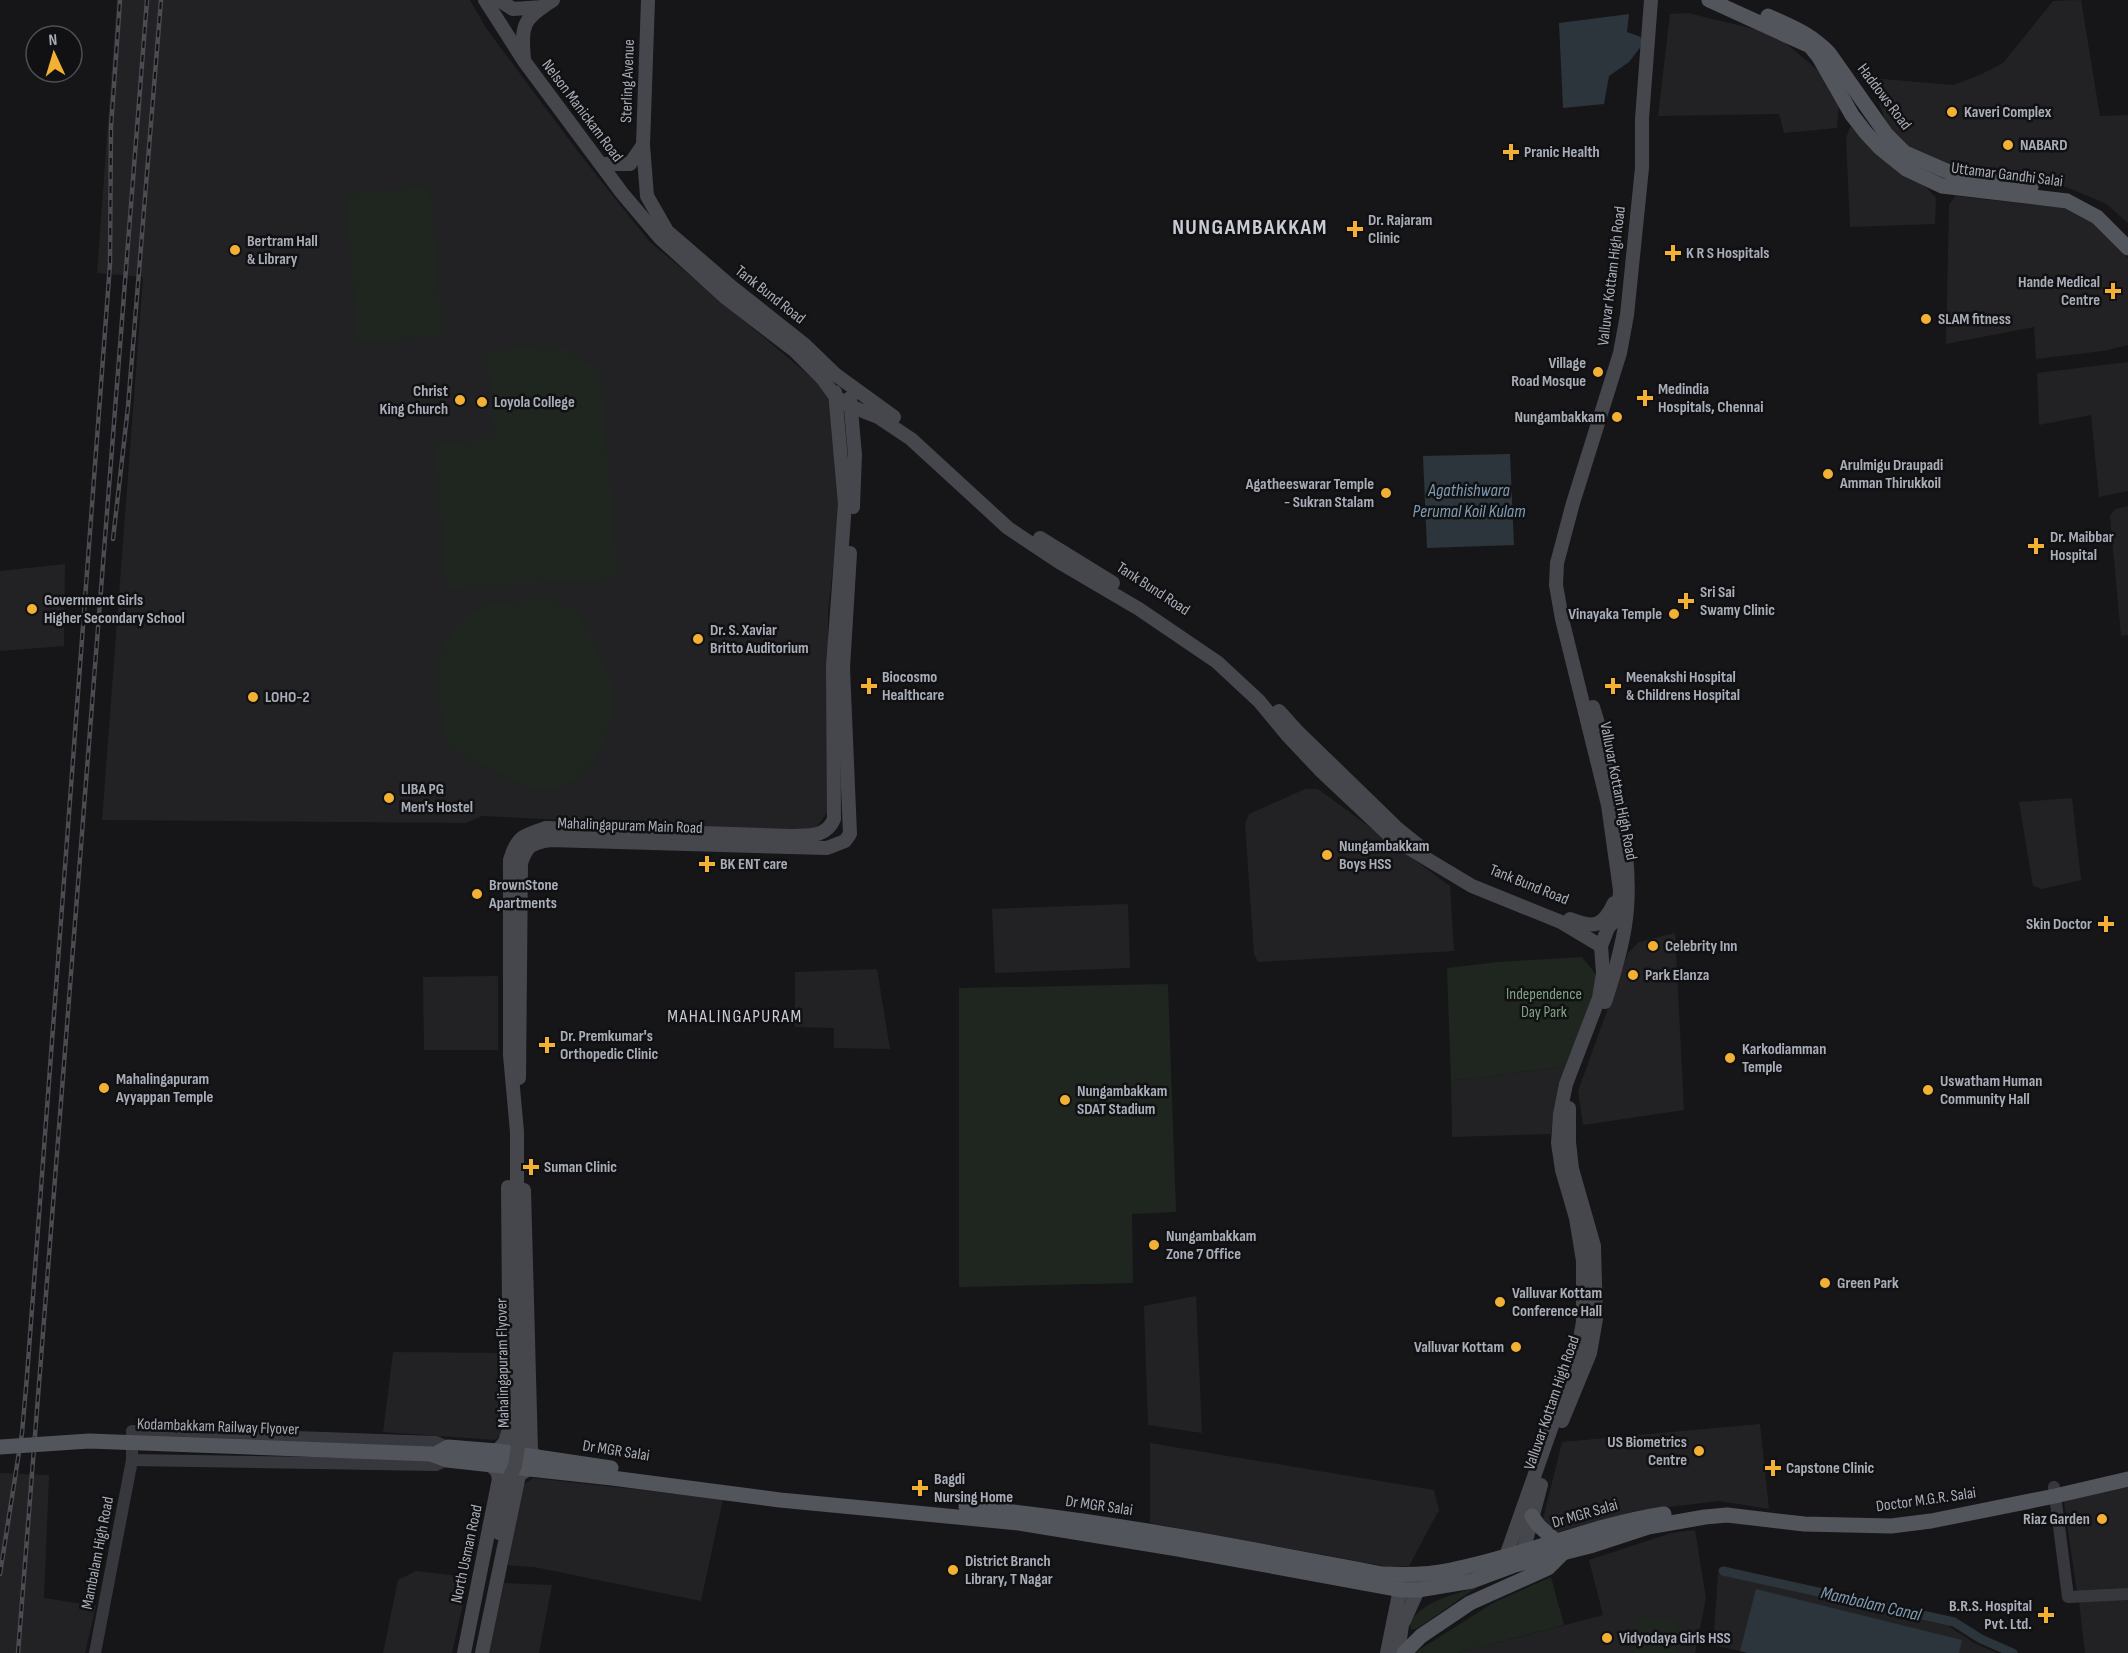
<svg xmlns="http://www.w3.org/2000/svg" width="2128" height="1653" font-family="'Sofia Sans Condensed',sans-serif">
<style>
.built{fill:#222225}
.green{fill:#1e261f}
.water{fill:#2c353c}
.lines{fill:none;stroke-linecap:round;stroke-linejoin:round}
.canal{stroke:#2c353c;stroke-width:9}
.tertiary{stroke:#37383d;stroke-width:12}
.secondary{stroke:#45474d;stroke-width:14}
.primary{stroke:#53555c;stroke-width:15}
.rail-casing{stroke:#4a4c52;stroke-width:4.5}
.rail{stroke:#111113;stroke-width:2;stroke-dasharray:7;stroke-linecap:butt}
.secondary-bridge{stroke:#45474d;stroke-width:14}
.primary-bridge{stroke:#53555c;stroke-width:15}
.poi-dot{fill:#f2b134;stroke:#111113;stroke-width:2}
.labels{text-anchor:middle;dominant-baseline:central;stroke-width:5;stroke-linejoin:round;paint-order:stroke}
.street-label{font-size:16px;fill:#a8adb8;stroke:#111113}
.poi-label{font-size:16px;font-weight:bold;fill:#a8adb8;stroke:#111113;text-anchor:start}
.park-label{font-size:16px;fill:#7fa381;stroke:#111113}
.water-label{font-size:18px;font-style:italic;fill:#7f9bb3;stroke:#111113}
.neighbourhood-label{font-size:18px;letter-spacing:1.5px;fill:#c9ccd4;stroke:#111113}
.district-label{font-size:22px;font-weight:bold;letter-spacing:1.5px;fill:#c9ccd4;stroke:#111113}
</style>
<rect width="100%" height="100%" fill="#161618"/>
<g class="built">
<path d="M117,0H470L486,28L582,157L649,241L823,387L837,418L840,504L828,612L829,810L813,832L482,816L466,823L102,820L143,277L97,273Z"/>
<path d="M2081,0L2100,116L2128,115V223L2105,203L2051,181L1990,172H1938L1896,153L1871,78L1953,85L1982,74L2003,63L2053,1Z"/>
<path d="M1688,13L1775,34L1821,73L1839,103L1837,128L1784,133L1779,114L1658,116L1670,14Z"/>
<path d="M1850,127L1857,129L1869,147L1926,187L1936,198L1935,224L1850,227L1846,138Z"/>
<path d="M1955,196L2063,208L2092,221L2128,258V345L2103,351L2036,359L2034,327L1946,344L1949,205Z"/>
<path d="M2128,362V491L2099,497L2091,415L2039,425L2037,373Z"/>
<path d="M2128,506V635L2121,636L2110,516L2115,509Z"/>
<path d="M65,564L64,646L0,651V571Z"/>
<path d="M1305,789H1318L1450,886L1454,951L1258,962L1254,954L1245,824L1249,814Z"/>
<path d="M2072,798L2081,880L2042,889L2033,886L2019,802Z"/>
<path d="M1128,904L1130,968L995,973L992,909Z"/>
<path d="M1675,933L1684,1110L1583,1125L1578,1091L1628,953L1639,942Z"/>
<path d="M877,969L890,1049L834,1048V1028L795,1027V972Z"/>
<path d="M498,976V1050H424L423,977Z"/>
<path d="M1568,1066L1554,1108L1551,1134L1452,1137L1451,1081Z"/>
<path d="M1196,1296L1202,1433L1148,1425L1144,1306Z"/>
<path d="M393,1352L504,1353L503,1434L495,1440L383,1432Z"/>
<path d="M1760,1424L1769,1509L1719,1501L1635,1511L1547,1535L1542,1523L1562,1442Z"/>
<path d="M1150,1443L1434,1490L1439,1510L1409,1566L1389,1567L1150,1523Z"/>
<path d="M0,1473L49,1475L44,1598L96,1606L85,1653H0Z"/>
<path d="M533,1478L723,1499L701,1601L534,1567L505,1565L523,1485Z"/>
<path d="M2128,1482V1590L2077,1592L2063,1496Z"/>
<path d="M1695,1530L1706,1598L1695,1653H1458L1603,1615L1589,1560L1671,1533Z"/>
<path d="M416,1571L469,1577L452,1653H383L398,1580Z"/>
<path d="M1718,1574L1947,1625L1974,1643L1997,1653H1748L1713,1645Z"/>
<path d="M504,1583L552,1585L539,1653H489Z"/>
<path d="M2128,1599V1653H2085L2079,1601Z"/>
</g>
<g class="green">
<path d="M430,187L443,336L358,342L345,194Z"/>
<path d="M557,344L600,371L618,578L446,588L435,444L495,438L486,352Z"/>
<path d="M549,598L576,610L590,633L616,693L610,726L595,760L579,777L560,787L531,789L471,760L447,744L438,694L439,655L448,638L461,620L488,604Z"/>
<path d="M1582,957L1595,973L1596,995L1568,1066L1451,1081L1447,968L1498,962Z"/>
<path d="M1168,984L1176,1212L1132,1214L1133,1283L959,1287V988Z"/>
<path d="M1551,1577L1564,1625L1458,1653H1414L1493,1603Z"/>
<path d="M1477,1587L1418,1628L1411,1630L1410,1622C1425,1600 1453,1595 1477,1587Z"/>
<path d="M1635,1618L1678,1619V1653H1633Z"/>
</g>
<g class="water">
<path d="M1629,14L1627,32L1641,37L1642,45L1629,62L1609,76L1604,104L1563,108L1559,23Z"/>
<path d="M1510,454L1514,545L1427,548L1423,456Z"/>
<path d="M1756,1589L1962,1640L1959,1653H1748L1740,1651Z"/>
</g>
<g class="lines">
<path class="canal" d="M1723,1571L1954,1622L1981,1639L2013,1653"/>
<g class="tertiary">
<path d="M132,1460L436,1465L447,1460"/>
<path d="M2054,1487L2068,1597L2128,1594"/>
<path d="M95,1653L132,1460V1431L436,1442L448,1447"/>
</g>
<g class="secondary">
<path d="M485,0L524,61L622,193L660,238L726,298L795,351L822,378L835,396L850,406L878,417L911,439L1008,528L1059,562L1139,609L1217,662L1259,701L1288,736L1321,771L1392,838L1472,886L1561,922L1601,946"/>
<path d="M499,0L513,9L543,7"/>
<path d="M648,0L643,145L647,196L667,231L733,288L805,345L836,375L894,417"/>
<path d="M524,59C521,24 523,19 553,0"/>
<path d="M602,164H630L643,145"/>
<path d="M850,398L855,455L853,507"/>
<path d="M1040,538L1113,583"/>
<path d="M1593,707C1612,766 1632,847 1627,909C1625,937 1614,975 1605,1002"/>
<path d="M1279,711L1296,730L1398,829L1419,846"/>
<path d="M1570,919C1594,928 1602,928 1614,903"/>
<path d="M519,1078L521,863C527,845 532,843 550,840L827,848L845,841L850,834L843,668L850,553"/>
<path d="M524,1190L531,1450L535,1457"/>
<path d="M517,1202V1132L510,1055V860C517,836 524,835 546,828L791,836C808,835 826,838 834,819L833,666L845,504L835,392"/>
<path d="M1562,1421L1590,1353L1596,1319L1594,1246L1572,1169L1569,1142V1108"/>
<path d="M497,1451L505,1442L510,1426L508,1187"/>
<path d="M1506,1556L1577,1355L1583,1322V1261L1576,1218L1562,1170L1558,1143L1560,1114L1566,1084L1599,998L1603,973L1601,946L1608,928L1615,920L1619,907L1620,890L1608,805L1562,619L1556,585L1557,563L1573,503L1620,353L1627,315L1642,168V119L1651,0"/>
<path d="M1519,1558L1523,1552L1541,1485"/>
<path d="M464,1653L499,1479L497,1471L490,1465"/>
<path d="M482,1653L519,1475L529,1469"/>
<path d="M1387,1653L1398,1599L1408,1581"/>
<path d="M1398,1653L1402,1625L1418,1590L1417,1581"/>
</g>
<g class="primary">
<path d="M1709,0L1810,46L1819,57L1852,115L1866,133L1880,148L1906,169L1942,186L2067,201L2097,217L2128,248"/>
<path d="M1768,16C1794,28 1809,33 1829,53L1886,134L1905,153L1967,180H1982L2031,187"/>
<path d="M431,1454L447,1460L612,1478L780,1500L1019,1523L1178,1549L1402,1590H1418L1472,1581L1515,1565L1590,1546L1648,1527L1705,1517L1727,1515L1804,1524L1891,1526L1931,1521L2055,1496L2128,1479"/>
<path d="M435,1454L448,1447L497,1451L611,1468"/>
<path d="M966,1507C1106,1520 1245,1548 1382,1574C1405,1575 1429,1575 1451,1570C1523,1556 1591,1525 1664,1514"/>
<path d="M1532,1516L1539,1526L1556,1541"/>
<path d="M1404,1653L1421,1636L1470,1603L1548,1568L1562,1554"/>
</g>
<g class="rail-casing">
<g id="rail">
<path d="M113,539L128,407L161,0"/>
<path d="M0,1574L22,1433L27,1376L110,264L111,127L120,0"/>
<path d="M18,1653L147,0"/>
</g>
</g>
<use href="#rail" class="rail"/>
<path class="secondary-bridge" d="M499,1533L507,1483L515,1466L521,1426L517,1202"/>
<path class="primary-bridge" d="M0,1447L89,1441L431,1454"/>
</g>
<g class="poi-dot">
<circle cx="1952" cy="112" r="6"/>
<circle cx="2008" cy="145" r="6"/>
<path d="M1508 143h6v6h6v6h-6v6h-6v-6h-6v-6h6z"/>
<path d="M1352 220h6v6h6v6h-6v6h-6v-6h-6v-6h6z"/>
<circle cx="235" cy="250" r="6"/>
<path d="M1670 244h6v6h6v6h-6v6h-6v-6h-6v-6h6z"/>
<path d="M2110 282h6v6h6v6h-6v6h-6v-6h-6v-6h6z"/>
<circle cx="1926" cy="319" r="6"/>
<circle cx="1598" cy="372" r="6"/>
<path d="M1642 389h6v6h6v6h-6v6h-6v-6h-6v-6h6z"/>
<circle cx="460" cy="400" r="6"/>
<circle cx="482" cy="402" r="6"/>
<circle cx="1617" cy="417" r="6"/>
<circle cx="1828" cy="474" r="6"/>
<circle cx="1386" cy="493" r="6"/>
<path d="M2033 537h6v6h6v6h-6v6h-6v-6h-6v-6h6z"/>
<path d="M1683 592h6v6h6v6h-6v6h-6v-6h-6v-6h6z"/>
<circle cx="32" cy="609" r="6"/>
<circle cx="1674" cy="614" r="6"/>
<circle cx="698" cy="639" r="6"/>
<path d="M866 677h6v6h6v6h-6v6h-6v-6h-6v-6h6z"/>
<path d="M1610 677h6v6h6v6h-6v6h-6v-6h-6v-6h6z"/>
<circle cx="253" cy="697" r="6"/>
<circle cx="389" cy="798" r="6"/>
<circle cx="1327" cy="855" r="6"/>
<path d="M704 855h6v6h6v6h-6v6h-6v-6h-6v-6h6z"/>
<circle cx="477" cy="894" r="6"/>
<path d="M2103 915h6v6h6v6h-6v6h-6v-6h-6v-6h6z"/>
<circle cx="1653" cy="946" r="6"/>
<circle cx="1633" cy="975" r="6"/>
<path d="M544 1036h6v6h6v6h-6v6h-6v-6h-6v-6h6z"/>
<circle cx="1730" cy="1058" r="6"/>
<circle cx="104" cy="1088" r="6"/>
<circle cx="1928" cy="1090" r="6"/>
<circle cx="1065" cy="1100" r="6"/>
<path d="M528 1158h6v6h6v6h-6v6h-6v-6h-6v-6h6z"/>
<circle cx="1154" cy="1245" r="6"/>
<circle cx="1825" cy="1283" r="6"/>
<circle cx="1500" cy="1302" r="6"/>
<circle cx="1516" cy="1347" r="6"/>
<circle cx="1699" cy="1451" r="6"/>
<path d="M1770 1459h6v6h6v6h-6v6h-6v-6h-6v-6h6z"/>
<path d="M917 1479h6v6h6v6h-6v6h-6v-6h-6v-6h6z"/>
<circle cx="2102" cy="1519" r="6"/>
<circle cx="953" cy="1570" r="6"/>
<path d="M2043 1606h6v6h6v6h-6v6h-6v-6h-6v-6h6z"/>
<circle cx="1607" cy="1638" r="6"/>
</g>
<g class="labels">
<g class="street-label">
<text transform="translate(628 81) rotate(-88)">Sterling Avenue</text>
<text transform="translate(1884 97) rotate(53)">Haddows Road</text>
<text transform="translate(582 111) rotate(53)">Nelson Manickam Road</text>
<text transform="translate(2007 175) rotate(7)">Uttamar Gandhi Salai</text>
<text transform="translate(1612 276) rotate(-83)">Valluvar Kottam High Road</text>
<text transform="translate(770 295) rotate(38)">Tank Bund Road</text>
<text transform="translate(1153 589) rotate(33)">Tank Bund Road</text>
<text transform="translate(1618 791) rotate(79)">Valluvar Kottam High Road</text>
<text transform="translate(630 826) rotate(2)">Mahalingapuram Main Road</text>
<text transform="translate(1529 885) rotate(22)">Tank Bund Road</text>
<text transform="translate(503 1363) rotate(-91)">Mahalingapuram Flyover</text>
<text transform="translate(1552 1403) rotate(-71)">Valluvar Kottam High Road</text>
<text transform="translate(218 1427) rotate(2)">Kodambakkam Railway Flyover</text>
<text transform="translate(616 1451) rotate(9)">Dr MGR Salai</text>
<text transform="translate(1926 1500) rotate(-8)">Doctor M.G.R. Salai</text>
<text transform="translate(1099 1506) rotate(8)">Dr MGR Salai</text>
<text transform="translate(1585 1514) rotate(-16)">Dr MGR Salai</text>
<text transform="translate(98 1553) rotate(-79)">Mambalam High Road</text>
<text transform="translate(467 1554) rotate(-78)">North Usman Road</text>
</g>
<g class="poi-label">
<text x="1964" y="112">Kaveri Complex</text>
<text x="2020" y="145">NABARD</text>
<text x="1524" y="152">Pranic Health</text>
<text x="1368" y="220">Dr. Rajaram<tspan x="1368" dy="18">Clinic</tspan></text>
<text x="247" y="241">Bertram Hall<tspan x="247" dy="18">&amp; Library</tspan></text>
<text x="1686" y="253">K R S Hospitals</text>
<text x="2100" y="282" text-anchor="end">Hande Medical<tspan x="2100" dy="18">Centre</tspan></text>
<text x="1938" y="319">SLAM fitness</text>
<text x="1586" y="363" text-anchor="end">Village<tspan x="1586" dy="18">Road Mosque</tspan></text>
<text x="1658" y="389">Medindia<tspan x="1658" dy="18">Hospitals, Chennai</tspan></text>
<text x="448" y="391" text-anchor="end">Christ<tspan x="448" dy="18">King Church</tspan></text>
<text x="494" y="402">Loyola College</text>
<text x="1605" y="417" text-anchor="end">Nungambakkam</text>
<text x="1840" y="465">Arulmigu Draupadi<tspan x="1840" dy="18">Amman Thirukkoil</tspan></text>
<text x="1374" y="484" text-anchor="end">Agatheeswarar Temple<tspan x="1374" dy="18">- Sukran Stalam</tspan></text>
<text x="2050" y="537">Dr. Maibbar<tspan x="2050" dy="18">Hospital</tspan></text>
<text x="1700" y="592">Sri Sai<tspan x="1700" dy="18">Swamy Clinic</tspan></text>
<text x="44" y="600">Government Girls<tspan x="44" dy="18">Higher Secondary School</tspan></text>
<text x="1662" y="614" text-anchor="end">Vinayaka Temple</text>
<text x="710" y="630">Dr. S. Xaviar<tspan x="710" dy="18">Britto Auditorium</tspan></text>
<text x="882" y="677">Biocosmo<tspan x="882" dy="18">Healthcare</tspan></text>
<text x="1626" y="677">Meenakshi Hospital<tspan x="1626" dy="18">&amp; Childrens Hospital</tspan></text>
<text x="265" y="697">LOHO-2</text>
<text x="401" y="789">LIBA PG<tspan x="401" dy="18">Men's Hostel</tspan></text>
<text x="1339" y="846">Nungambakkam<tspan x="1339" dy="18">Boys HSS</tspan></text>
<text x="720" y="864">BK ENT care</text>
<text x="489" y="885">BrownStone<tspan x="489" dy="18">Apartments</tspan></text>
<text x="2092" y="924" text-anchor="end">Skin Doctor</text>
<text x="1665" y="946">Celebrity Inn</text>
<text x="1645" y="975">Park Elanza</text>
<text x="560" y="1036">Dr. Premkumar's<tspan x="560" dy="18">Orthopedic Clinic</tspan></text>
<text x="1742" y="1049">Karkodiamman<tspan x="1742" dy="18">Temple</tspan></text>
<text x="116" y="1079">Mahalingapuram<tspan x="116" dy="18">Ayyappan Temple</tspan></text>
<text x="1940" y="1081">Uswatham Human<tspan x="1940" dy="18">Community Hall</tspan></text>
<text x="1077" y="1091">Nungambakkam<tspan x="1077" dy="18">SDAT Stadium</tspan></text>
<text x="544" y="1167">Suman Clinic</text>
<text x="1166" y="1236">Nungambakkam<tspan x="1166" dy="18">Zone 7 Office</tspan></text>
<text x="1837" y="1283">Green Park</text>
<text x="1512" y="1293">Valluvar Kottam<tspan x="1512" dy="18">Conference Hall</tspan></text>
<text x="1504" y="1347" text-anchor="end">Valluvar Kottam</text>
<text x="1687" y="1442" text-anchor="end">US Biometrics<tspan x="1687" dy="18">Centre</tspan></text>
<text x="1786" y="1468">Capstone Clinic</text>
<text x="934" y="1479">Bagdi<tspan x="934" dy="18">Nursing Home</tspan></text>
<text x="2090" y="1519" text-anchor="end">Riaz Garden</text>
<text x="965" y="1561">District Branch<tspan x="965" dy="18">Library, T Nagar</tspan></text>
<text x="2032" y="1606" text-anchor="end">B.R.S. Hospital<tspan x="2032" dy="18">Pvt. Ltd.</tspan></text>
<text x="1619" y="1638">Vidyodaya Girls HSS</text>
</g>
<g class="park-label">
<text x="1544" y="994">Independence<tspan x="1544" dy="18">Day Park</tspan></text>
</g>
<g class="water-label">
<text x="1469" y="490">Agathishwara<tspan x="1469" dy="21">Perumal Koil Kulam</tspan></text>
<text transform="translate(1871 1604) rotate(13)">Mambalam Canal</text>
</g>
<g class="neighbourhood-label">
<text x="735" y="1016">MAHALINGAPURAM</text>
</g>
<g class="district-label">
<text x="1250" y="227">NUNGAMBAKKAM</text>
</g>
</g>
<g transform="translate(54 54) rotate(356)"><circle r="28" fill="#111113" stroke="#4d4f55" stroke-width="1.5"/>
<path d="M0-4.5L10 22L0 15L-10 22Z" fill="#f2b134"/>
<text y="-9" font-size="16" font-weight="bold" text-anchor="middle" fill="#a8adb8">N</text>
</g>
</svg>
